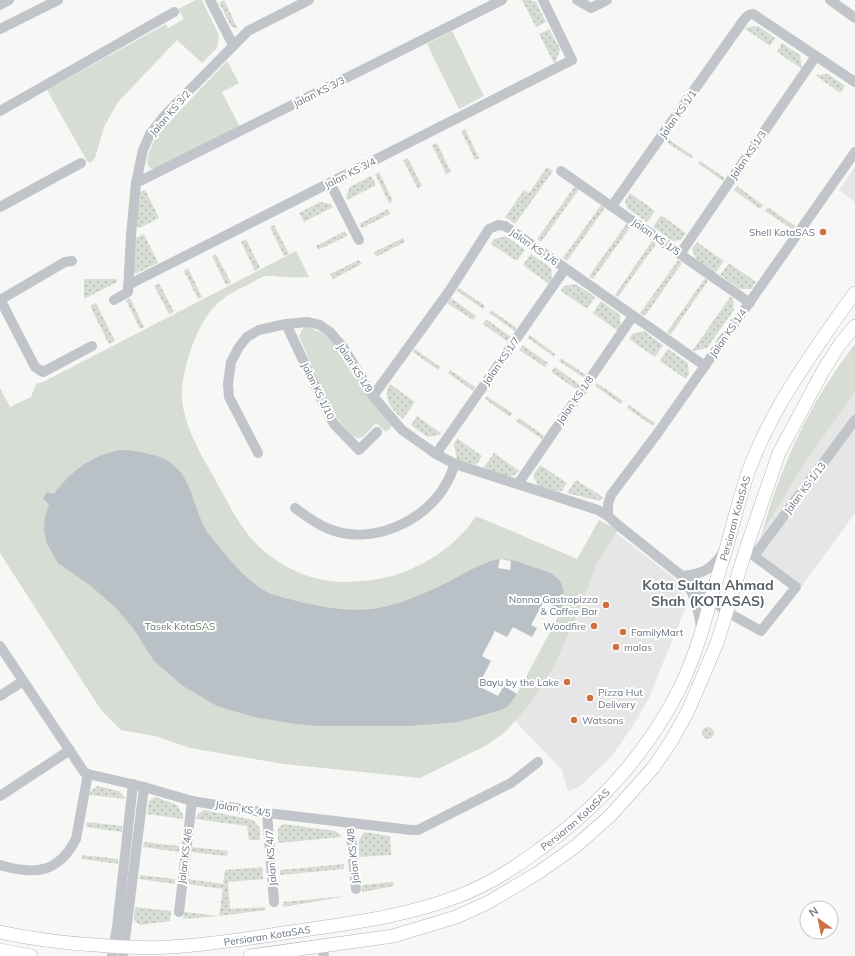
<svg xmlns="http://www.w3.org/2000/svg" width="855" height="956" font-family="Mulish,sans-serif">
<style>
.built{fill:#e5e6e5}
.green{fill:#d7dcd5}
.garden{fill:url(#garden-dots)}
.water{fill:#b9c1c6}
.pier{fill:#f7f7f5}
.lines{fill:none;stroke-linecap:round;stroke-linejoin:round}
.major-casing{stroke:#b3b6ba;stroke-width:14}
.minor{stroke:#c1c4c8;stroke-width:10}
.major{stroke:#fff;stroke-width:13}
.poi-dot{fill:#cd6f40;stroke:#fff;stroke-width:1.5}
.labels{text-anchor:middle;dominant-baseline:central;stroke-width:4;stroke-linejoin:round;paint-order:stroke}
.street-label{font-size:10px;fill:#6a7582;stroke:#fff}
.poi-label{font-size:10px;fill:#6a7582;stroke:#fff;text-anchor:end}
.park-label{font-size:10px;fill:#6a7a68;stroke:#fff}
.district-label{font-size:14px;font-weight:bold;fill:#575f68;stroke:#fff}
</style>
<defs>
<pattern id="garden-dots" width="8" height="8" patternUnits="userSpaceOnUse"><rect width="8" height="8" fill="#d7dcd5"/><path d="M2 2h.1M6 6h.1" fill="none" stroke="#b2b7b2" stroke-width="1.8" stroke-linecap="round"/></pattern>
</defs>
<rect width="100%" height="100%" fill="#f7f7f5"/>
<g class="built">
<path d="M855,167V202L839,190Z"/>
<path d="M855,392V513L799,590L754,551L762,533L808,458Z"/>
<path d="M616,533L674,578L680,587L687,604L648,700L632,727L611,757L578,788L568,791L562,770L515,721L531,703L584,599L596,565Z"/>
</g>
<g class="green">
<path d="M196,0H202L219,35L217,48L202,63L177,40L118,102L104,127L95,158L90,163L87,161L47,90L166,24L168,28L184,19L178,9Z"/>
<path d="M452,31L484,96L459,109L427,44Z"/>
<path d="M227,61L239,83L222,92L240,127L154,169L150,168L147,163L149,152L156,136Z"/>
<path d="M296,251L309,277C301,277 293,278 284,277C279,277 271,275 266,276C260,277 254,282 249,284C239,289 228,294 219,302C197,320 177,379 183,407C188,434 203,458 216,481C225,497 233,514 244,529C259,551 285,569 311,577C335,585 364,582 388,577C422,568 456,547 476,516L577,559L599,520L618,530L596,565L584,599L554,666L531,703L505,732L487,745L420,778L284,764L190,748L155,736L121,730L101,710L0,553V388L10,407L31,397L36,384L43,382Z"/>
<path d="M306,326L326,335L330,338L368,394L393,425L386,432L376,423L363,437L357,438L351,435L332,412L299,336L304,327Z"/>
<path d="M855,344V392L808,458L762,533C781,465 811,400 855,344Z"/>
</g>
<g class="garden">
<path d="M224,0L238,29L231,26L219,3Z"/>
<path d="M522,0H530L536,2L546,22L536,27Z"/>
<path d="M758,26L775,38L770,46L744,28Z"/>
<path d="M549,29L560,49L556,62L554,63L539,34Z"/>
<path d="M782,43L800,55L802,69L777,52Z"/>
<path d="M828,74L845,86L840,93L815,75Z"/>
<path d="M465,129L479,158L475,160L461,131Z"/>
<path d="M668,139L693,156L692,159L666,142Z"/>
<path d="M437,143L451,172L446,174L432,145Z"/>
<path d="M408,158L422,186L418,189L403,160Z"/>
<path d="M700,161L725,178L723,181L698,163Z"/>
<path d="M547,167L553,171L515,224L505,217L524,190L529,193Z"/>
<path d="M379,172L393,201L389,203L375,174Z"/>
<path d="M371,176L376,185L347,200L346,197L350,187Z"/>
<path d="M575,186L579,189L541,242L537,239Z"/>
<path d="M737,186L763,205L760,209L734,190Z"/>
<path d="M145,190L159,218L140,228L137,226L140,192Z"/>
<path d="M630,193L655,211L647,222L627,208L625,200Z"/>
<path d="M320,202L331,204L333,207L304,222L299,213Z"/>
<path d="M601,205L605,208L567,261L563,258Z"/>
<path d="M768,207L795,226L792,229L765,211Z"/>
<path d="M388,209L390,214L362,228L359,224Z"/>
<path d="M661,215L686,233L681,240L673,241L653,227Z"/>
<path d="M627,223L631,226L593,279L589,276Z"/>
<path d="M274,225L289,254L284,256L270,227Z"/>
<path d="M345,231L347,236L318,250L316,246Z"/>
<path d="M144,234L158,263L135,274L132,272L135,238Z"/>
<path d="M506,236L525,250L517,261L491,244L494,239Z"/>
<path d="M403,238L405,242L376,257L374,252Z"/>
<path d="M246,239L260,268L255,271L241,242Z"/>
<path d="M652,241L656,244L618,297L615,295Z"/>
<path d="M697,242L724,261L715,273L696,259L692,249Z"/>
<path d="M216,254L231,283L226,285L212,256Z"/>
<path d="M531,254L551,268L552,279L549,284L523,265Z"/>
<path d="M359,260L362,264L333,279L330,274Z"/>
<path d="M678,260L682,263L645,316L640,313Z"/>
<path d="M729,263L756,282L751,289H740L720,275Z"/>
<path d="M188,268L202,297L198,299L184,271Z"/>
<path d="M705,278L708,281L671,334L667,332Z"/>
<path d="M84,279H117V282L84,299Z"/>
<path d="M159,283L174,312L169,314L154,286Z"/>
<path d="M576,284L595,297L587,309L561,291L564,286Z"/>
<path d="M459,288L485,306L483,309L457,291Z"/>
<path d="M730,297L733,298L734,310L707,348L693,351V350Z"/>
<path d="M130,298L144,327L140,329L126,300Z"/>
<path d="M451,298L476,316L473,320L447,303Z"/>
<path d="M601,301L620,315L621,326L618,331L593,313Z"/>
<path d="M96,303L115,341L109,344L91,308V305Z"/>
<path d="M491,310L517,328L515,331L489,313Z"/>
<path d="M486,319L511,337L508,342L483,324Z"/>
<path d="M644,331L663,345L655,357L629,339L632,334Z"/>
<path d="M530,335L555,354L554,357L528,338Z"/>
<path d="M523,345L548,363L545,367L519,350Z"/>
<path d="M415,349L440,367L438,370L413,352Z"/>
<path d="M668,349L688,363L689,374L686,379L660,361Z"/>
<path d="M561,358L586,375L584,378L559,361Z"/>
<path d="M555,367L580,385L576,389L551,372Z"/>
<path d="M450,370L475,387L473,391L448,373Z"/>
<path d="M597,383L623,401L621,404L595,386Z"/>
<path d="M390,384L415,402L403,419C393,412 381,396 390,384Z"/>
<path d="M487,396L512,413L510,417L485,399Z"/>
<path d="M629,405L655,423L653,426L627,408Z"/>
<path d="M417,416L442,434L428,437L411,425Z"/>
<path d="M519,418L544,436L542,439L516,421Z"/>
<path d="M457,438L482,456L476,465L457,460L454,444Z"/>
<path d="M494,453L519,471C511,482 492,473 482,470Z"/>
<path d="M540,465L567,483L561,492L538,486L533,475Z"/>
<path d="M576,480L603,497L600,501L567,493Z"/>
<circle cx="708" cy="733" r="6"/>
<path d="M97,786L119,791L126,799L90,795V792Z"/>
<path d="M155,797L177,805L183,815V819L147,814L149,801Z"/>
<path d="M204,810L253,820L260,828V840H249L247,826L196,819L197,815Z"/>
<path d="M87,822L122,826V832L86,827Z"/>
<path d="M283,824L335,831L342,837L278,843V829Z"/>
<path d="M364,832L390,836L391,855L359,857V840Z"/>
<path d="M144,842L179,846V852L143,847Z"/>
<path d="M192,847L228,851L227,856L191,852Z"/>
<path d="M82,855L118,859V864L82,859Z"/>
<path d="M344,864V869L280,875V870Z"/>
<path d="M262,867L263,879L228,882L230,909L265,907L266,910L219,916L183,919L184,912L219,916L223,889L187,884L188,879L223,884L225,870Z"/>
<path d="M140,875L175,879V884L139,879Z"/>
<path d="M393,882L394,886L362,892V885Z"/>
<path d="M347,896L283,907V902Z"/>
<path d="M135,907L171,911L170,921L140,925L134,920Z"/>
</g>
<path class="water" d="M120,450C132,450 142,452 153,455C193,465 190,503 207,532C226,555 244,581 271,594C305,604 345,614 379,608C404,603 428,592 450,581C462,575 488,559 501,559C515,559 531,567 545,571C565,578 566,592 562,610L517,694L508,706L501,710L458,722L409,726H317L296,724L254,717L217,706L183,686L154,661L133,628L115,607L91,586L58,563L47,544L44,530L45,517L49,505L43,498L47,492L54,494C71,471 92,455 120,450Z"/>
<g class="pier">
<path d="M500,559L511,561L510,570L498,568Z"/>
<path d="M544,601L562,610L517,694L504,686L498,696L478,686L491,661L482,656L495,631L507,637L513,627L532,637L537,628L531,625Z"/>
</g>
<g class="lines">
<g class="major-casing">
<g id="major">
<path id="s1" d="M0,932C32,939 64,943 96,945C120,947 145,949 169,947C207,945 246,939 284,933C341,924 401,918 456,897C486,886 515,868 540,849C598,807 646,754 679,690C693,661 703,630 711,598C716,581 722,563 727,546C734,521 740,495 749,470C765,426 790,386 816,348C829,329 841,311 855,293"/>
<path d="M0,950L31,956"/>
<path d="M250,956L393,936L456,917L487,903L538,873L576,846L610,816L653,768L672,740L688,711L717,643L747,546L779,453L823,371L840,344L855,326"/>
</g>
</g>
<g class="minor">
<path d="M210,0L233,45"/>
<path d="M577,0L591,8L607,0"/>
<path d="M830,0L855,18"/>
<path d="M0,5L9,0"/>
<path d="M0,29L58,0"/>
<path d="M0,111L174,12"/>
<path d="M561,171L750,303"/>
<path d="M136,183L502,0"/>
<path d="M330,183L359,240"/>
<path d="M612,206L743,21C746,17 748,14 753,14L855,82"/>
<path d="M0,207L81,163"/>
<path d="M680,254L816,56"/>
<path d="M128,285L572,60L543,0"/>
<path d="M0,299L35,367L43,372L92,346"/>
<path d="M0,300L65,262L72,261"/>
<path d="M114,300L128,292L131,235L136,183L143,150L150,134L165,115L248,31L309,0"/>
<path d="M286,324L329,415L334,424L359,450L377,432"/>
<path d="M373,396L450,290L489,229L498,225L505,226L705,366"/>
<path d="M258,453L229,397L228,384L231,362L239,347L247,337L259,330L286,324L308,322L320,325L330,332L343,347L373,396L402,430L436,454L455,464L598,510L608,516L618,525L727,612L761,631L796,587L754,556L855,420"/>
<path d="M436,454L565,269"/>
<path d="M518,484L633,316"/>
<path d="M295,508C306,516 316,524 329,529C371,546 425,522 446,484C450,478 452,471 455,464"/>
<path d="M608,516V504L611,495L657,434L855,152"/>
<path d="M701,628C698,606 695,595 682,576C702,574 711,570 723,553"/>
<path d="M0,646L84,772L88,774L144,787L192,801L267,813L411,830H418L511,783L538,762"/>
<path d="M0,696L23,681"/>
<path d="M0,796L70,750"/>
<path d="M267,813L274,902"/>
<path d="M350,823L356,889"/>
<path d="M0,865C34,875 58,874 76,839L88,774"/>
<path d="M179,912L192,801"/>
<path d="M322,946L324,956"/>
<path d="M112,956L117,927L133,784"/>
<path d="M123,956L144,787"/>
</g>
<use href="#major" class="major"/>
</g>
<g class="poi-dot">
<circle cx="823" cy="232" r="4"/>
<circle cx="606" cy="605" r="4"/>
<circle cx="594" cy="626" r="4"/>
<circle cx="623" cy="632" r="4"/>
<circle cx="616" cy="647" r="4"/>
<circle cx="567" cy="682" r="4"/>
<circle cx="590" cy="698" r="4"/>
<circle cx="574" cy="720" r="4"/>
</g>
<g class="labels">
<g class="street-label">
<text transform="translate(319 92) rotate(-27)">Jalan KS 3/3</text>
<text transform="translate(170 113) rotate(-49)">Jalan KS 3/2</text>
<text transform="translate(678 114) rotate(-55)">Jalan KS 1/1</text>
<text transform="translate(748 155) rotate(-56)">Jalan KS 1/3</text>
<text transform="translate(350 173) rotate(-27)">Jalan KS 3/4</text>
<text transform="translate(656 237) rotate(35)">Jalan KS 1/5</text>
<text transform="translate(534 247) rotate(35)">Jalan KS 1/6</text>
<text transform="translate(728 333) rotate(-55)">Jalan KS 1/4</text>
<text transform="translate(501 361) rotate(-55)">Jalan KS 1/7</text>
<text transform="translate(355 368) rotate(57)">Jalan KS 1/9</text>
<text transform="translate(318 391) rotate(64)">Jalan KS 1/10</text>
<text transform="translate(575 400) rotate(-55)">Jalan KS 1/8</text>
<text transform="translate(805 488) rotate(-53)">Jalan KS 1/13</text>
<text stroke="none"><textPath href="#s1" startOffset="953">Persiaran KotaSAS</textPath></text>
<text transform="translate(243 809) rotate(9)">Jalan KS 4/5</text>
<text stroke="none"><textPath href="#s1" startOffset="605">Persiaran KotaSAS</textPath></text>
<text transform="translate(185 856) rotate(-83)">Jalan KS 4/6</text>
<text transform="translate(353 856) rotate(-96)">Jalan KS 4/8</text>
<text transform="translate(271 858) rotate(-94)">Jalan KS 4/7</text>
<text stroke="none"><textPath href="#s1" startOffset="269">Persiaran KotaSAS</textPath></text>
</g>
<g class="poi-label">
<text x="815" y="232">Shell KotaSAS</text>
<text x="598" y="599">Nonna Gastropizza<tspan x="598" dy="12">&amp; Coffee Bar</tspan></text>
<text x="586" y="626">Woodfire</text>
<text x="631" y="632" text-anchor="start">FamilyMart</text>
<text x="624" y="647" text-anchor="start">malas</text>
<text x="559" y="682">Bayu by the Lake</text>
<text x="598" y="692" text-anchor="start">Pizza Hut<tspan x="598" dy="12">Delivery</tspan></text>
<text x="582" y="720" text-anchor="start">Watsons</text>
</g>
<g class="park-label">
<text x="180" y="626">Tasek KotaSAS</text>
</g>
<g class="district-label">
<text x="708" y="585">Kota Sultan Ahmad<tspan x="708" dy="16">Shah (KOTASAS)</tspan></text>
</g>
</g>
<g transform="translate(819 920) rotate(327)"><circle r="19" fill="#ffffff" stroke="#c3c8cd"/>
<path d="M0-3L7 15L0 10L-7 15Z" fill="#cd6f40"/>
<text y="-6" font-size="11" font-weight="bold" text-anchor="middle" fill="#6a7582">N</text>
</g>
</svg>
